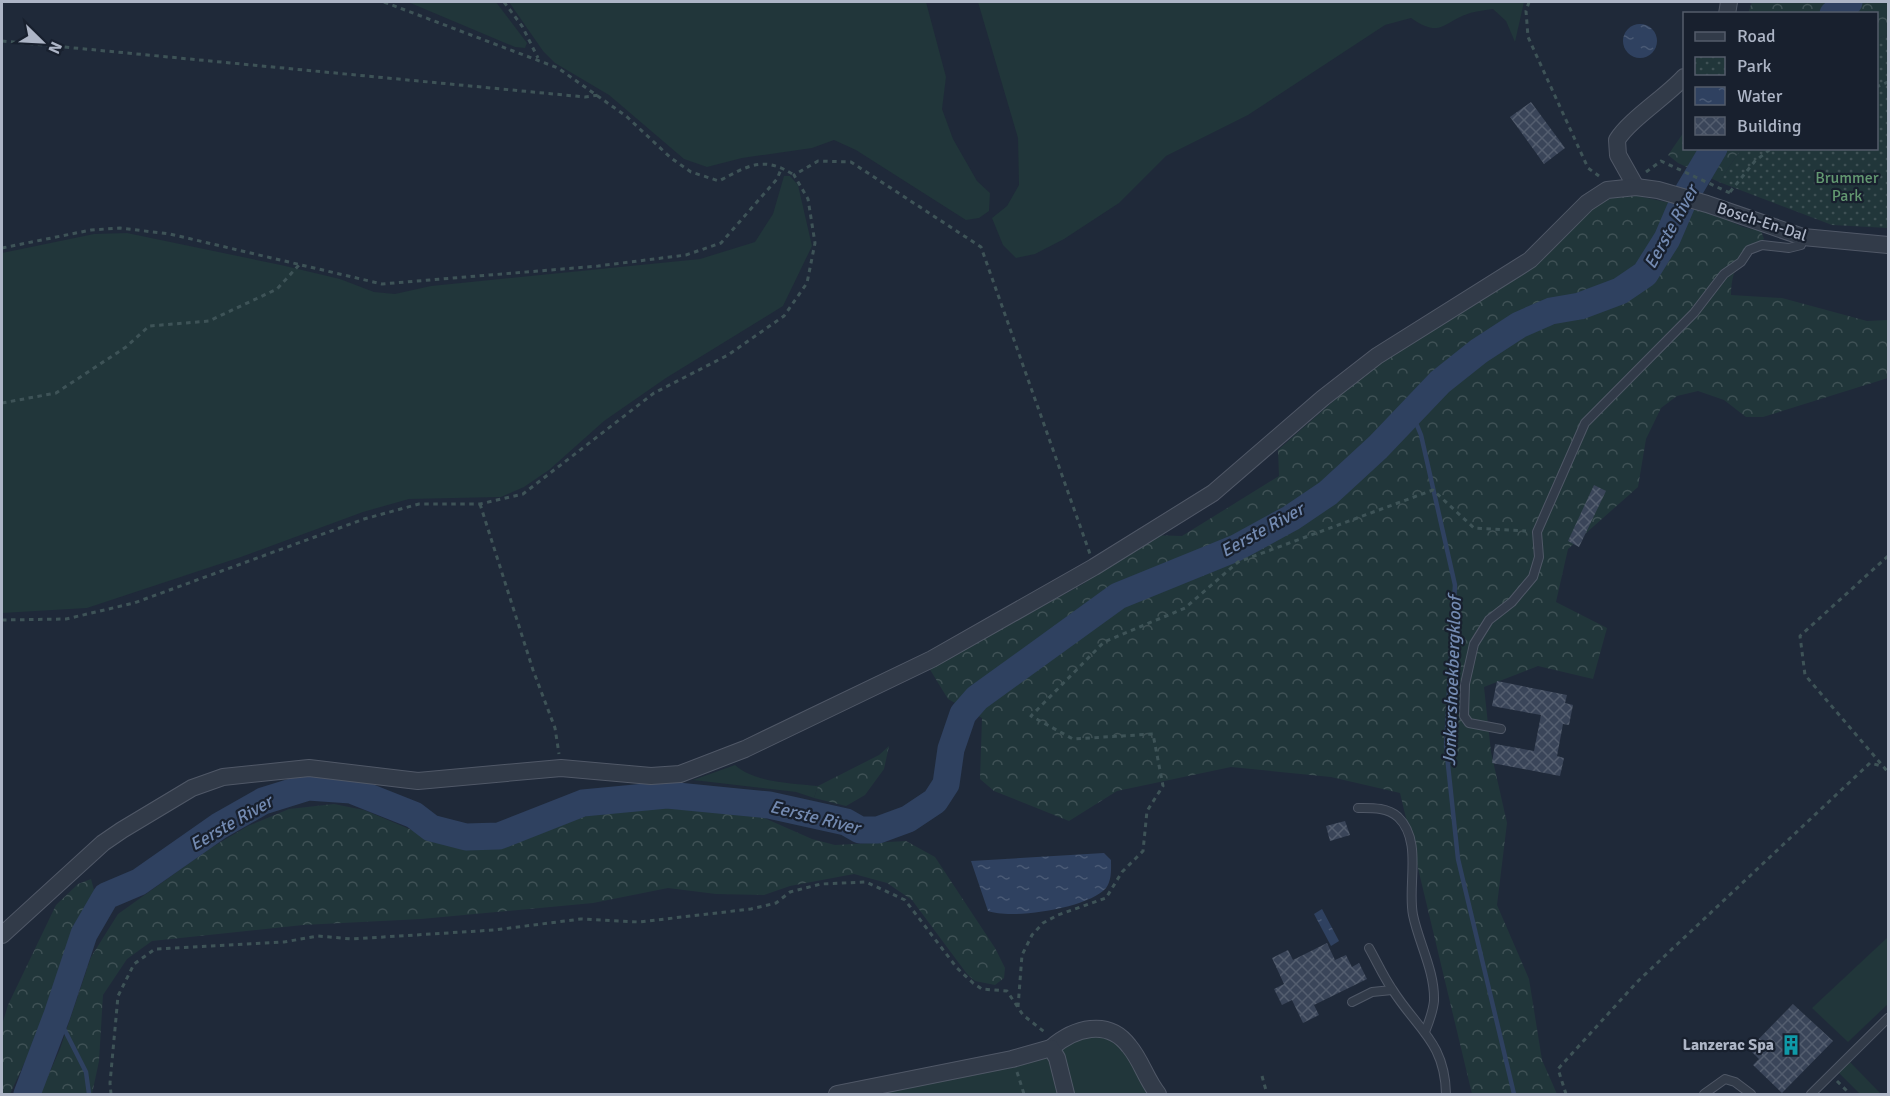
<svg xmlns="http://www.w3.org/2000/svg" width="1890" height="1096" font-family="Signika,sans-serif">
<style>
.green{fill:#21363a}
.forest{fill:url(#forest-crowns)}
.park{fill:url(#park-dots)}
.water{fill:url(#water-ripples)}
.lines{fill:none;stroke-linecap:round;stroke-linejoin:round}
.stream{stroke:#2f4160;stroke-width:4.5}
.river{stroke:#2f4160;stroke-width:27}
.building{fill:url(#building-cross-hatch)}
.lane-casing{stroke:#505867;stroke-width:10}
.street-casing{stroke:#505867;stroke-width:18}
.path{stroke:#3e5357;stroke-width:3;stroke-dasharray:4.5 4.5;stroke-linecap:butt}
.lane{stroke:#323b49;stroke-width:8}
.street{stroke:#323b49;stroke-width:16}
.labels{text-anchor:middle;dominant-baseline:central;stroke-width:4.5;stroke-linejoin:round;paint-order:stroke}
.park-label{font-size:16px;fill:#639871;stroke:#18202e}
.street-label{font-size:16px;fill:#adb5c6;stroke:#18202e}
.poi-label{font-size:16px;font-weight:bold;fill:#adb5c6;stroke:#18202e;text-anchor:end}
.water-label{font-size:18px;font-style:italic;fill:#738ab1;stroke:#18202e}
</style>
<defs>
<pattern id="forest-crowns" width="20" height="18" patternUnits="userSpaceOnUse" patternTransform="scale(1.5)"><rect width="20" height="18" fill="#21363a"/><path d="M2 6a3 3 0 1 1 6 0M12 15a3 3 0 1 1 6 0" fill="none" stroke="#3f5155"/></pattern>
<pattern id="park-dots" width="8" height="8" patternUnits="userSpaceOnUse" patternTransform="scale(1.5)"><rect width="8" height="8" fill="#21363a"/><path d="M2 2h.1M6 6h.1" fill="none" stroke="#3f5155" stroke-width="1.8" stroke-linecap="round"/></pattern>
<pattern id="water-ripples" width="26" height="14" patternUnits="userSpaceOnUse" patternTransform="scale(1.5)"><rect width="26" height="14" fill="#2f4160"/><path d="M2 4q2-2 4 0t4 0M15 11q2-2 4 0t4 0" fill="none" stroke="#4a5a75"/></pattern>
<pattern id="building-cross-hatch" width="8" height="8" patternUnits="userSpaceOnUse" patternTransform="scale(1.5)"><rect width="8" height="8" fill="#3a4559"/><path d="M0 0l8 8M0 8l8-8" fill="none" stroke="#545e6f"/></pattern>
</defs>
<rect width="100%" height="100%" fill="#1f2939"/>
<g class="green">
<path d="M408,2H496L527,43L525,48L515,47Z"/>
<path d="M509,2H926L946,77L942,109L953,139L977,181L990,193L989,211L979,218L966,220L856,150L834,140L812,148L742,158L707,167L684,159L609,95L555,63L543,51Z"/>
<path d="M978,2H1524L1515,42L1506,21L1493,9C1486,10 1477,11 1470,13C1443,22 1441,39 1411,18L1385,25L1248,115L1166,156L1119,203L1064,239L1035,254L1016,258L1003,245L992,218L1007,206L1019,185L1018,138Z"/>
<path d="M784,176H790L798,185L812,246L783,306L666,378L604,421L549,470L524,487L501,497L409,499L363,512L241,557L87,608L2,613V253L94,234L127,233L281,265L340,279L374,292L395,294L431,286L700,259L755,242L773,214Z"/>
<path d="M735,765C755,783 793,783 818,786L814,798L796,792L693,780Z"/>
<path d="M1888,937V1004L1848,1042L1812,1008Z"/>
<path d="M1093,1031L1120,1042L1154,1094H1071L1061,1045Z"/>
<path d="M1048,1053L1062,1094H856Z"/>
<path d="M1849,1061L1881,1094H1860L1838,1072Z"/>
</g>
<g class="forest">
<path d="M1752,2H1888V35L1877,39L1876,14L1748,13Z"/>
<path d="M1684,132V148L1741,149L1719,182L1678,163L1668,155Z"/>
<path d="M1618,192L1705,210L1743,227L1761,231L1764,239C1741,251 1731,270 1731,295L1782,298L1867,321L1888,320V378L1763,417H1746L1724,400L1698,391L1677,396L1661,408L1646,439L1638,487L1568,549L1556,602L1607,628L1593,679L1538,666L1484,687L1491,752L1507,823L1497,905L1529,979L1542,1060L1557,1094H1472L1400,793L1331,777L1231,767L1117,791L1069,821L994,791L980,779L982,718L948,699L929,668L1083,584L1151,535L1182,536L1279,476L1278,450L1381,359L1518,277L1603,200Z"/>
<path d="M889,746L884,769L865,795L846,806L814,798L818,786L879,755Z"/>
<path d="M334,804L364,810L438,841L466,850L499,847L569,820L605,812L650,807H710L760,816L812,839L835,845L906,841L935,857L995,948L1005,968L1004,978L995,985L975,981L967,974L912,900L887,883L854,874L790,886L764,895L716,894L668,888L593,903L421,919L303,925L152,941L127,959L103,995L99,1061L92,1094H40L60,1049L91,957L118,914L209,849L248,826L289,809Z"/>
<path d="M91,879L94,890L49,1010L10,1094H2V1025L8,1005L56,905L78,884Z"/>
</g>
<path class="park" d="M1888,35V228L1832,225L1719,182L1741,149L1876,148L1877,39Z"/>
<g class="water">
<circle cx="1640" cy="41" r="17"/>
<path d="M1104,853L1111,860C1111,869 1112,880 1106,888C1089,908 1012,920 988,911L971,861Z"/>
<path d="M1322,909L1339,941L1331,946L1314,914Z"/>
</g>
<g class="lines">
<g class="stream">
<path d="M1411,411L1421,435L1455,585L1446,746L1458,859L1514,1094"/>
<path d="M57,1015L86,1072L89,1094"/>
</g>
<g class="river">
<path d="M1833,14L1849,2"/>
<path d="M27,1094L57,1015L84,934L106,896L139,882L219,826L263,801L308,787L351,790L414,815L431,828L466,837L499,836L583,803L667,795L769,805L846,822L860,830H878L908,819L935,801L946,784L951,749L963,714L977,698L1118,596L1236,548L1291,518L1328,493L1378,447L1440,382L1479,351L1519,325L1551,311L1580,306L1620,291L1645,274L1667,239L1685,197L1714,148"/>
</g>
</g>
<g class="building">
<path d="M1531,102L1565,148L1544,164L1510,117Z"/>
<path d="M1594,485L1606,491L1579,547L1568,541Z"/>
<path d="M1497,681L1567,695L1565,703L1573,705L1569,725L1563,724L1557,756L1564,758L1560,776L1492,763L1495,744L1534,751L1541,715L1492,706Z"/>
<path d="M1345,821L1350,835L1330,841L1326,826Z"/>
<path d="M1327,943L1335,960L1346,955L1352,967L1359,963L1367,979L1314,1005L1319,1015L1303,1023L1292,1000L1282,1005L1274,989L1284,984L1272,958L1288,950L1293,960Z"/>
<path d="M1793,1004L1833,1041L1782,1093L1753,1065L1759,1059L1749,1049Z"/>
</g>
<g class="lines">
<g class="lane-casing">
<g id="lane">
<path d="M1501,729L1469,723L1464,716L1465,684L1474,644L1489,620L1512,602L1533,577L1539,557L1537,532L1585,423L1694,313L1724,274L1741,262L1749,250L1762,245L1789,248L1801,245L1803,237"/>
<path d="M1358,808C1371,808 1387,807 1398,817C1423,841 1407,885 1413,915C1419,944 1435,971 1434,1001C1433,1011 1429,1022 1425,1032"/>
<path d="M1369,948C1377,962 1383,976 1392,989C1417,1029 1445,1042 1446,1094"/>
<path d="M1352,1002L1372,992L1392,990"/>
<path d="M1704,1094L1725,1079L1735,1082L1751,1094"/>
<path d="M1811,1094L1888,1018"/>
</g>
</g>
<g class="street-casing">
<g id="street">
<path d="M1727,14L1729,2"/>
<path d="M1636,187L1618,155L1617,140C1629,120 1667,96 1684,77"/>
<path d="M2,935L103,843L122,830L192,788L223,777L309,768L418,781L561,768L651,776L680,774L745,749L932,659L1094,567L1213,493L1323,398L1377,356L1530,260L1587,203L1607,190L1636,187L1658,190L1707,204L1803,237L1888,245"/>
<path d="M1051,1048C1074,1028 1108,1018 1129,1046C1141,1060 1146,1079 1158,1094"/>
<path d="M837,1094L1012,1059L1051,1048L1057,1058L1066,1094"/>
</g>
</g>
<g class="path">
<path d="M384,2L558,68L626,116L671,158L691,172L719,181C748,166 763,155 794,175"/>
<path d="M504,2L522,26L538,58"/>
<path d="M1529,2L1526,11L1528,37L1588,168L1599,176"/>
<path d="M2,41L585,97L599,95"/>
<path d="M1876,87L1888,82"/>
<path d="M1646,172L1661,161L1730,193"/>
<path d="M1730,192L1755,161L1772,148"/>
<path d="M2,248L91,230L120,228L170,234L382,284L598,266L686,255L721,243L777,179L782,167"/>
<path d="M2,403L56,393L126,347L149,326L209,321L277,289L299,265"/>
<path d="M480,504L533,670L555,728L559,754"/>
<path d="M1888,556L1800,636L1805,675L1888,772"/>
<path d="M2,620L66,619L134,603L364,519L419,504H480L523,494L654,393L728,355L784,316L807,283L815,243L808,199L794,175L818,161L851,162L981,247L1090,554"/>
<path d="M1018,1007L1022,955L1032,935L1043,923L1058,915L1106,898L1122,872L1143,851L1147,811L1163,786L1153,734L1073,739L1031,716L1104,642L1185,608L1238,562L1433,490L1474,528L1526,531"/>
<path d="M1017,1072L1024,1094"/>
<path d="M1262,1076L1267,1094"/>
<path d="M1837,1081L1850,1094"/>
<path d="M111,1094L110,1083L118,996L134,964L155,949L284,942L318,936L352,939L494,930L581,919L639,922L751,909L776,903L790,892L821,884L866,882L905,900L957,968L973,983L982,989L1007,991L1023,1015L1047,1034"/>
<path d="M1566,1094L1558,1069L1637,982L1870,763L1882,766"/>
</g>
<use href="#lane" class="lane"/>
<use href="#street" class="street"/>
</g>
<defs>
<g id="building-bare" transform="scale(1.62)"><path d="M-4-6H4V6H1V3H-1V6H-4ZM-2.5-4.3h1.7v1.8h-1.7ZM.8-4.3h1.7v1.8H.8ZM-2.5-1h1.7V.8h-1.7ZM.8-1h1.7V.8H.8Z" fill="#0f9aa8" stroke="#18202e" stroke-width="2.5" paint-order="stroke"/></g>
</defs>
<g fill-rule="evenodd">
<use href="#building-bare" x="1791" y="1045"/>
</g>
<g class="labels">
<g class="park-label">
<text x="1847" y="178">Brummer<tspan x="1847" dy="18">Park</tspan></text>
</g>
<g class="street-label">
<text transform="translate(1762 222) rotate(18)">Bosch-En-Dal</text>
</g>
<g class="poi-label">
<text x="1774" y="1045">Lanzerac Spa</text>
</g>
<g class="water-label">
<text transform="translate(1671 227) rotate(-61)">Eerste River</text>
<text transform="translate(1262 530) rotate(-29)">Eerste River</text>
<text transform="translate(1452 681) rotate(-88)">Jonkershoekbergkloof</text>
<text transform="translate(815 817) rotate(14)">Eerste River</text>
<text transform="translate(231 823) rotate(-30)">Eerste River</text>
</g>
</g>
<rect width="1890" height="1096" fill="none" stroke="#adb5c6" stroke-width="6"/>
<rect x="1683" y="12" width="195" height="138" fill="#18202e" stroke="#545c6b" stroke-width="1.5"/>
<rect x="1695" y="32" width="30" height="9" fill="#323b49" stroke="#545c6b" stroke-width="1.5"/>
<text x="1737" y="42" font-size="18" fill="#adb5c6">Road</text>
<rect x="1695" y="57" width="30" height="18" fill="url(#park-dots)" stroke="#545c6b" stroke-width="1.5"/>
<text x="1737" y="72" font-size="18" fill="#adb5c6">Park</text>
<rect x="1695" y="87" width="30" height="18" fill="url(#water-ripples)" stroke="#545c6b" stroke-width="1.5"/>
<text x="1737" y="102" font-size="18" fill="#adb5c6">Water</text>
<rect x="1695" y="117" width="30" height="18" fill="url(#building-cross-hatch)" stroke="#545c6b" stroke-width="1.5"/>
<text x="1737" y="132" font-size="18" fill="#adb5c6">Building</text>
<g transform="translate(42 42) rotate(114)" stroke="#18202e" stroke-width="4.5" paint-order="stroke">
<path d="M0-4.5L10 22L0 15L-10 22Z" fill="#adb5c6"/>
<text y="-9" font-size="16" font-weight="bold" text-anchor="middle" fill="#adb5c6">N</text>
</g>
</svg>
